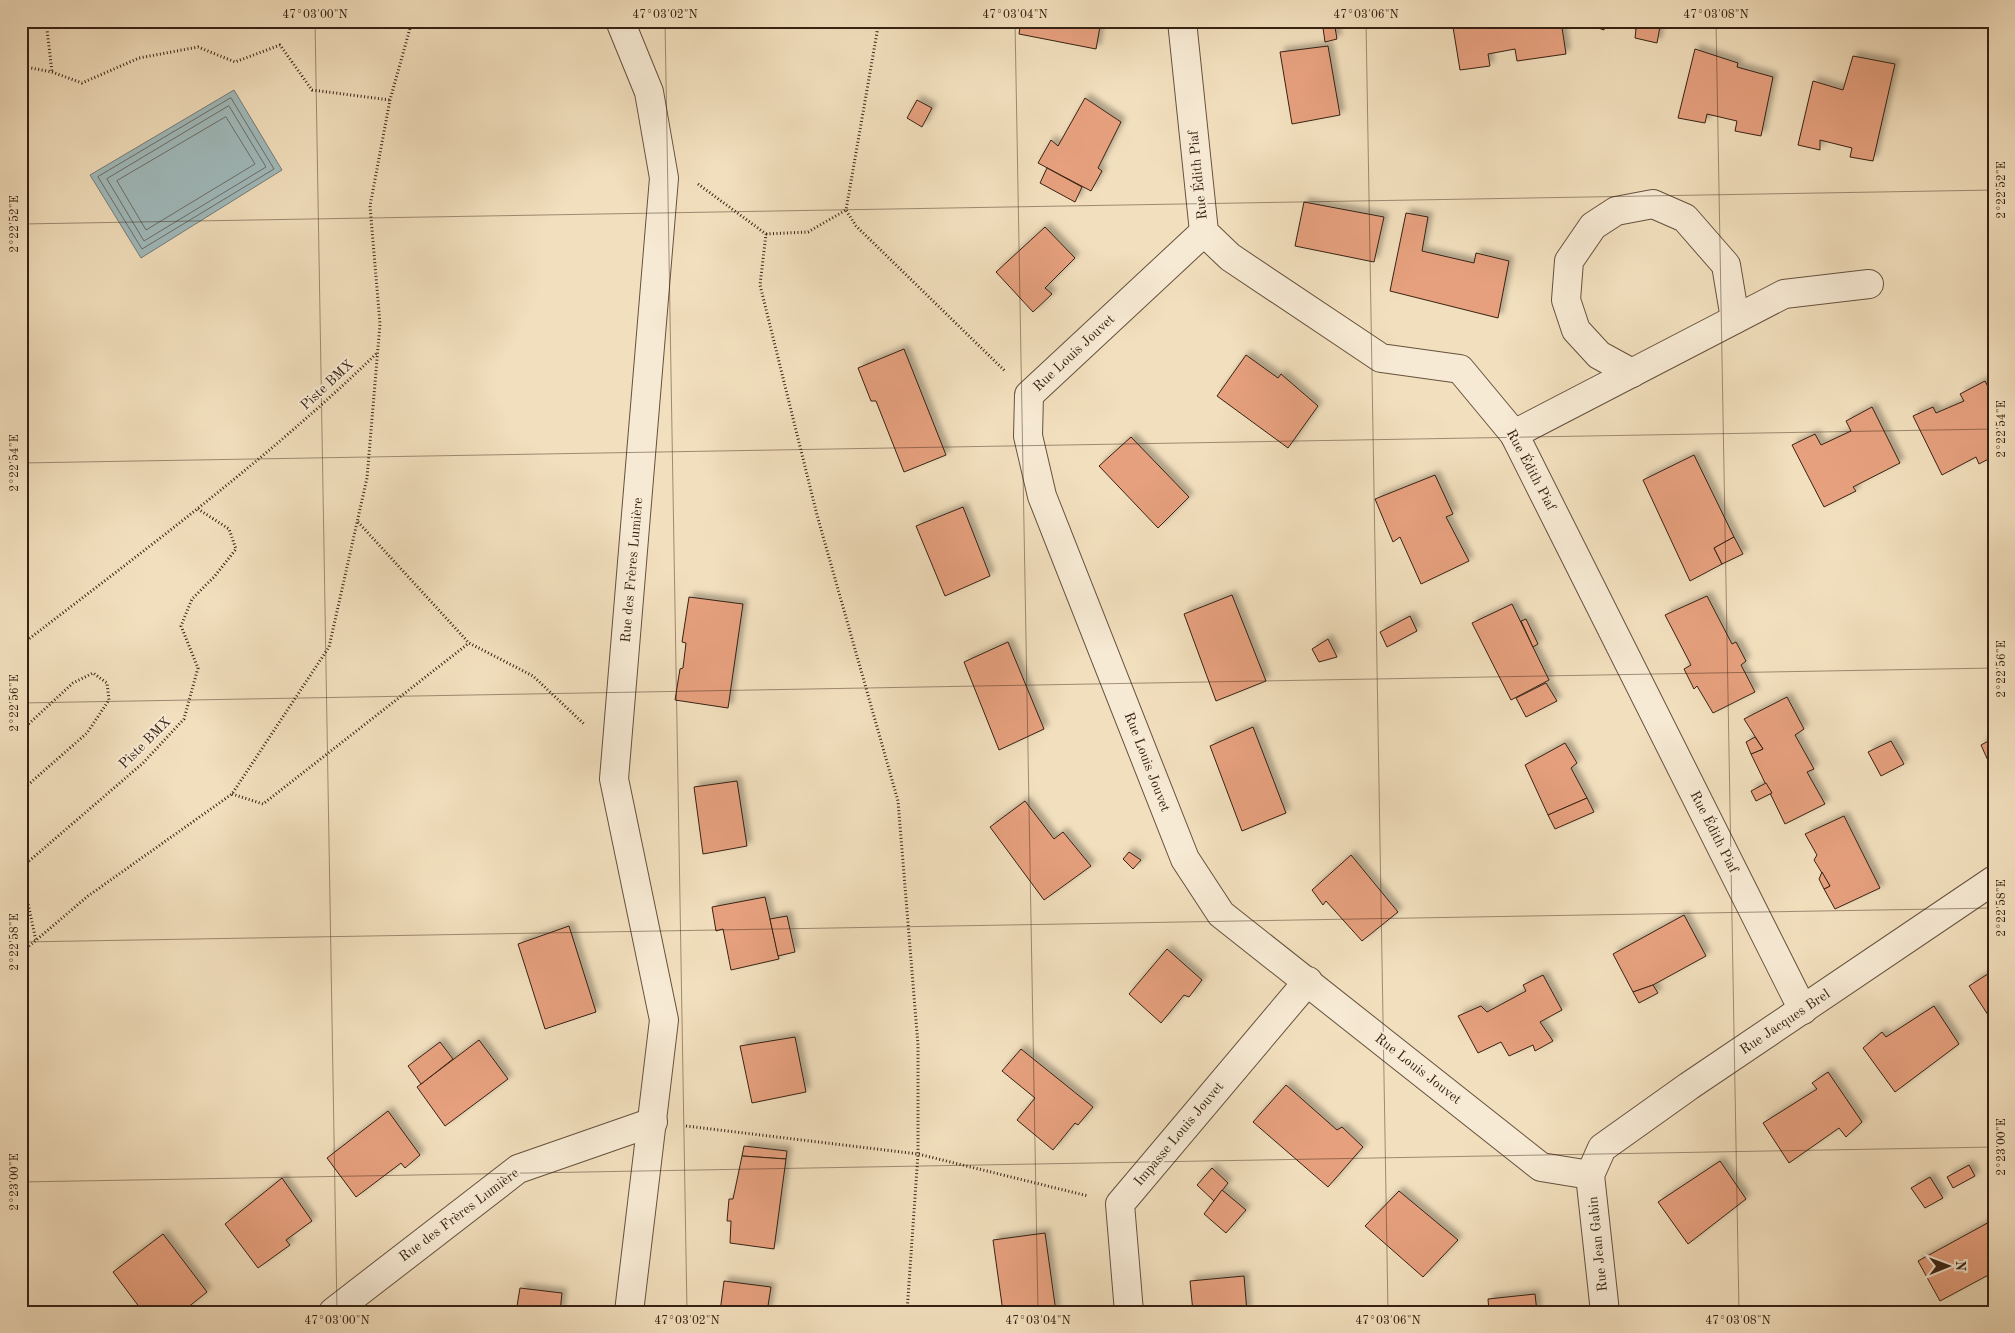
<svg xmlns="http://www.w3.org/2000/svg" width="2015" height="1333" font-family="'Old Standard TT',serif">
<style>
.water{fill:#a0babc;stroke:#767d79}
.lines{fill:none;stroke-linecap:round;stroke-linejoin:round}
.shore{stroke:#6c6e68;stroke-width:1}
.building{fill:#e6a07e;stroke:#372214;filter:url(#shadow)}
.minor-casing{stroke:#66513e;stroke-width:30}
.path{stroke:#372214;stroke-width:3;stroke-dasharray:1 2.5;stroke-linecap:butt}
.minor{stroke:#f7ead4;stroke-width:28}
.ticks{fill:none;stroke:#372214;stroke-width:1;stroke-opacity:0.45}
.labels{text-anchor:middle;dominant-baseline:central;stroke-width:4;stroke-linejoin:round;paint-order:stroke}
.street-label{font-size:14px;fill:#372214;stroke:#f7ead4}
.neatline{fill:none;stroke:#372214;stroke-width:2}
.ticks-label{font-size:12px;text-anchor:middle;fill:#372214}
</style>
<defs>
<filter id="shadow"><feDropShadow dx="4.5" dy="-4.5" stdDeviation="2.5" flood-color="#0004"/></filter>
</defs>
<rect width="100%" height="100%" fill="#f2dfbd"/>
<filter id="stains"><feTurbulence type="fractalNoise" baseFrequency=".004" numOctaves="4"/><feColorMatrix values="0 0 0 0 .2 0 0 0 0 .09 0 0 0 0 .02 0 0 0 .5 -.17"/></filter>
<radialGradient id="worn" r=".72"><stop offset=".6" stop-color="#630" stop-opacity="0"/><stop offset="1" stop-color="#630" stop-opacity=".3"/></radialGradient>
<path class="water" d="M234,90L282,170L141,258L90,175Z"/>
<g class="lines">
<g class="shore">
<path d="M231,98L274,169L142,249L98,177Z"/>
<path d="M229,106L266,167L144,241L107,179Z"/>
<path d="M226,117L255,164L146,230L117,181Z"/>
</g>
</g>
<g class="building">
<path d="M1021,21H1101L1096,49L1019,34Z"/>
<path d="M1322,21H1334L1337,39L1325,42Z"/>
<path d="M1452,21H1561L1566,54L1517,61L1515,49L1488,54L1490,66L1460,70Z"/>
<path d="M1578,21H1661L1657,43L1635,38L1636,29L1606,21L1604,30Z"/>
<path d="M1328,46L1340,115L1292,124L1280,52Z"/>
<path d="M1695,49L1738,63L1737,67L1773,77L1761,136L1735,131L1737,121L1707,114L1705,123L1678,118Z"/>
<path d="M1853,56L1895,64L1873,161L1850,157L1852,148L1820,140V150L1798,145L1813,81L1843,90Z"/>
<path d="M1085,98L1121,122L1098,168L1102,171L1091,191L1038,163L1051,140L1058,146Z"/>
<path d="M917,100L932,108L922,127L907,118Z"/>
<path d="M1990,155H1994V271L1993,210H1990Z"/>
<path d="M1047,168L1082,187L1075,202L1040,183Z"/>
<path d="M1304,202L1384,217L1374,262L1295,246Z"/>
<path d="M1406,213L1428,217L1422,251L1474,263L1476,253L1509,261L1498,318L1390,291Z"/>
<path d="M1045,227L1075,258L1045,288L1052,294L1033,312L996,272Z"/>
<path d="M904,349L946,455L904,472L876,401H871L858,368Z"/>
<path d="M1246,355L1278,378L1281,374L1318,406L1288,448L1217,396Z"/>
<path d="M1985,381L1994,398V456L1979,464L1976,457L1942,475L1913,416L1933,407L1936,413L1964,401L1960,394Z"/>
<path d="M1872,407L1900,463L1853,487L1856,491L1824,507L1792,445L1815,434L1821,445L1851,431L1846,421Z"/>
<path d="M1131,437L1189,497L1158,528L1099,466Z"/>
<path d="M1694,455L1734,537L1714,548L1722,564L1690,581L1643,480Z"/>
<path d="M1435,475L1453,514L1446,517L1469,561L1421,584L1400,537L1393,542L1375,499Z"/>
<path d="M963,507L990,576L945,596L916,526Z"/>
<path d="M1734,537L1743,554L1722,564L1714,548Z"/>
<path d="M1232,595L1266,681L1216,701L1184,614Z"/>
<path d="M1707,596L1732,644L1736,642L1746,661L1741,665L1755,692L1713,713L1697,686L1694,689L1684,669L1691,665L1665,615Z"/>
<path d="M689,597L743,604L728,708L675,700L680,669L683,668L686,643L682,642Z"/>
<path d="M1512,604L1549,680L1511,700L1472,623Z"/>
<path d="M1410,616L1417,631L1387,647L1380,632Z"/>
<path d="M1526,619L1538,644L1533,647L1521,621Z"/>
<path d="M1328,639L1337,657L1319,662L1312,649Z"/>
<path d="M1008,642L1044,729L999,750L964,662Z"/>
<path d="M1546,683L1557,701L1526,717L1516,698Z"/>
<path d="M1787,697L1804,729L1795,735L1814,769L1807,772L1825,804L1785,824L1751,754L1763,749L1744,719Z"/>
<path d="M1253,727L1286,813L1242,831L1210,746Z"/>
<path d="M1755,737L1763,749L1751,754L1746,742Z"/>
<path d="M1994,738V774L1981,745Z"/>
<path d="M1891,741L1904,764L1881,776L1868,752Z"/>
<path d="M1565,743L1577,763L1571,768L1587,798L1548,815L1525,765Z"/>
<path d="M737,781L747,846L703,854L694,787Z"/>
<path d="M1766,783L1772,793L1756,801L1751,791Z"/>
<path d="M1587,798L1594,812L1555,829L1548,815Z"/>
<path d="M1025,801L1054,839L1063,832L1091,866L1044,900L990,827Z"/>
<path d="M1844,816L1880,888L1835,909L1824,889L1830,886L1814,860L1817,855L1805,834Z"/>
<path d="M1129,852L1141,860L1133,869L1123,859Z"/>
<path d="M1351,855L1398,912L1362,941L1326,901L1323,905L1312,890Z"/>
<path d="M1822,872L1830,886L1824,889L1819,879Z"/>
<path d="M765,897L779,959L731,970L723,929L716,931L712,907Z"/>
<path d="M1684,915L1706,956L1653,985L1633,992L1613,954Z"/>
<path d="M787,916L795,952L778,956L770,919Z"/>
<path d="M569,926L596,1012L545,1029L518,944Z"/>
<path d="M1167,949L1202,980L1189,997L1184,995L1161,1023L1129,994Z"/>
<path d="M1994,970V1024L1969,986Z"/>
<path d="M1543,975L1562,1010L1540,1022L1553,1041L1535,1051L1533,1045L1509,1056L1501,1042L1478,1053L1458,1016L1481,1006L1487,1012L1526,991L1523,985Z"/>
<path d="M1653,985L1658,993L1639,1003L1633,992Z"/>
<path d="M1934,1006L1959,1044L1895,1092L1863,1048L1882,1032L1886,1037Z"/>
<path d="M795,1037L806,1092L752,1103L740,1046Z"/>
<path d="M479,1040L508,1079L445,1126L417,1087Z"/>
<path d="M440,1042L453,1059L421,1084L408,1066Z"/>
<path d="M1021,1049L1093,1107L1078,1125L1075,1123L1053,1150L1017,1120L1035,1098L1002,1071Z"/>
<path d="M1828,1072L1862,1122L1846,1137L1839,1128L1789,1163L1763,1123L1817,1089L1812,1083Z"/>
<path d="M1286,1085L1337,1130L1342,1127L1363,1147L1328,1187L1253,1122Z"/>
<path d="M388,1111L420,1155L405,1168L401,1163L356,1197L327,1158Z"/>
<path d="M744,1146L787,1151L786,1159L742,1156Z"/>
<path d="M742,1156L786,1159L774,1249L730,1243L731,1221H727L729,1199H733Z"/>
<path d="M1720,1161L1746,1199L1688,1244L1658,1202Z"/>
<path d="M1969,1165L1975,1176L1953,1188L1947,1177Z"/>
<path d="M1212,1168L1228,1183L1214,1201L1197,1185Z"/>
<path d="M1930,1177L1943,1198L1925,1208L1911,1188Z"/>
<path d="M282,1178L312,1221L286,1240L290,1245L258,1268L225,1224Z"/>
<path d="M1222,1190L1246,1210L1226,1233L1204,1214Z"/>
<path d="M1399,1191L1458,1240L1423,1277L1365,1226Z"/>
<path d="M1993,1220L1994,1272L1940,1301L1918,1261Z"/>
<path d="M1045,1233L1056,1312H1003L993,1240Z"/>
<path d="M163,1234L207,1292L182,1312H143L113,1272Z"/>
<path d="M1244,1276L1247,1312H1193L1190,1281Z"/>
<path d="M724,1281L771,1287L767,1312H720Z"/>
<path d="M520,1288L562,1293L560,1312H516Z"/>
<path d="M1535,1294L1537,1312H1489L1488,1299Z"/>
</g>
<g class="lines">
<g class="minor-casing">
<g id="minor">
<path d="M620,21L649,92L664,178L614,779L664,1020L629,1312"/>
<path d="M1182,21L1204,232L1230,257L1381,358L1460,369L1514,434L1803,1010"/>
<path d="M1204,232L1029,395L1028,436L1042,496L1185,859L1221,914L1541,1167L1590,1175"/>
<path d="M1632,373L1599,355L1576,330L1566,300L1569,261L1593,226L1616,211L1653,204L1685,218L1726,265L1735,319"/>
<path d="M1514,434L1784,294L1869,284"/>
<path d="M333,1312L518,1169L653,1122"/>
<path d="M1129,1312L1120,1204L1308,981"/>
<path d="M1605,1312L1590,1175L1602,1148L1689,1086L1994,880"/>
</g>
</g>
<g class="path">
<path d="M46,21L52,72"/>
<path d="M879,21L846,210L856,226L1006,372"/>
<path d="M21,66L52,72L82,83L139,58L198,47L235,62L280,45L312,90L390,100"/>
<path d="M698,184L766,234L760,285L817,515L898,801L918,1045V1154L907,1312"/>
<path d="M766,234L808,232L846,210"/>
<path d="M358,522L469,643L533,676L584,724"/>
<path d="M21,645C143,551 267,460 377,353"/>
<path d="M21,731L73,683L93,673L107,683L109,700L87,733L21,791"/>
<path d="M232,794L263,804L469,643"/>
<path d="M21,868L143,763L184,719L198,668L181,626L192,599L214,577L236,549L229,529L198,509"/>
<path d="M21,881L26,894L36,941"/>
<path d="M21,953L88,896L232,794L329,647L367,478L380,324L370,206L390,100L412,21"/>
<path d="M686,1126L918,1154L1088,1196"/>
</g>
<use href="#minor" class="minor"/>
</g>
<path class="ticks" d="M315,21L337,1312M665,21L687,1312M1015,21L1038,1312M1366,21L1388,1312M1716,21L1739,1312M21,224L1994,190M21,463L1994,429M21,703L1994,668M21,942L1994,908M21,1182L1994,1147"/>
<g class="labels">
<g class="street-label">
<text transform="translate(1198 175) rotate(-96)">Rue Édith Piaf</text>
<text transform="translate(1074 353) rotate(-43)">Rue Louis Jouvet</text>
<text transform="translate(327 385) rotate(-43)">Piste BMX</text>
<text transform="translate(1531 470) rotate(62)">Rue Édith Piaf</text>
<text transform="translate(632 570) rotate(-85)">Rue des Frères Lumière</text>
<text transform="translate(145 743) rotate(-45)">Piste BMX</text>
<text transform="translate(1147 762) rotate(69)">Rue Louis Jouvet</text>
<text transform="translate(1714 832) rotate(63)">Rue Édith Piaf</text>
<text transform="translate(1785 1022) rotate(-34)">Rue Jacques Brel</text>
<text transform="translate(1418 1069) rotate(38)">Rue Louis Jouvet</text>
<text transform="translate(1179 1134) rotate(-50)">Impasse Louis Jouvet</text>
<text transform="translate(459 1215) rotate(-37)">Rue des Frères Lumière</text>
<text transform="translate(1598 1244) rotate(-96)">Rue Jean Gabin</text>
</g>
</g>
<rect width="2015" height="1333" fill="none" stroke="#f2dfbd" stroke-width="55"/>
<g transform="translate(1948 1266) rotate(89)" stroke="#f7ead4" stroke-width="4" paint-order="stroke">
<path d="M0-4L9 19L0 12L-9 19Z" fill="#372214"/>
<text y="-8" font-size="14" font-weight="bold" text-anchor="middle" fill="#372214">N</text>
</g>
<rect x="28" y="28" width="1960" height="1278" class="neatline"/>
<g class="ticks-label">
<text x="315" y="18">47°03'00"N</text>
<text x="665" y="18">47°03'02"N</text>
<text x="1015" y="18">47°03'04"N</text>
<text x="1366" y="18">47°03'06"N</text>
<text x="1716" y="18">47°03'08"N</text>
<text transform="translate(2001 190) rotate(-90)" y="4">2°22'52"E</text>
<text transform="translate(14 224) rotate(-90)" y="4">2°22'52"E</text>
<text transform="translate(2001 429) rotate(-90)" y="4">2°22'54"E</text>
<text transform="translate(14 463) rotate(-90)" y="4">2°22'54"E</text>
<text transform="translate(2001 669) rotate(-90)" y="4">2°22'56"E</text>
<text transform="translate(14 703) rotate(-90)" y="4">2°22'56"E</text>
<text transform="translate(2001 908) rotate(-90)" y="4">2°22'58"E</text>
<text transform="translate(14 942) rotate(-90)" y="4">2°22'58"E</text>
<text transform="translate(2001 1147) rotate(-90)" y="4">2°23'00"E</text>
<text transform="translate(14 1182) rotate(-90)" y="4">2°23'00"E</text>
<text x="337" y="1324">47°03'00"N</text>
<text x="687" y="1324">47°03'02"N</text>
<text x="1038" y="1324">47°03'04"N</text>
<text x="1388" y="1324">47°03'06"N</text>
<text x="1738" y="1324">47°03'08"N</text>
</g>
<rect width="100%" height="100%" filter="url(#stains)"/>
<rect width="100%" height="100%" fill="url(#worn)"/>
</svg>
